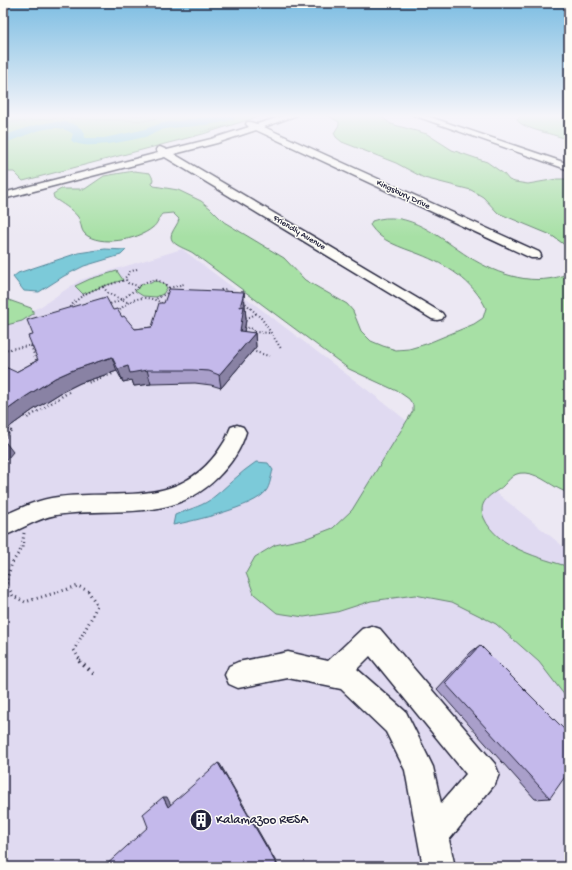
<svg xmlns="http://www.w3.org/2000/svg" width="572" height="870" font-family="'Gochi Hand',sans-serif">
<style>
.built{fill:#e0daf1}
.green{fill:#a7e0a5;stroke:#648170}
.water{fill:#7bcad9;stroke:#57879a}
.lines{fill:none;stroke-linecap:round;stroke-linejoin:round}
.river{fill:#7bcad9;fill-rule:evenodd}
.minor-casing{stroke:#22223b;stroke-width:3}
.path-far4{stroke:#22223b;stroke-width:1;stroke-dasharray:0.5 1.5;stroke-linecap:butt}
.path-far3{stroke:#22223b;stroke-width:2;stroke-dasharray:1 2.5;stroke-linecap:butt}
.path-far2{stroke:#22223b;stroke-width:2.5;stroke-dasharray:1 3;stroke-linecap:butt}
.path-far1{stroke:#22223b;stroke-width:3;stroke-dasharray:1 3.5;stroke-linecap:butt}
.path{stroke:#22223b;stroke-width:4;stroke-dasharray:1.5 4.5;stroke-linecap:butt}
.minor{fill:#fdfcf7;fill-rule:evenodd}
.wall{fill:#a99fca;stroke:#22223b}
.shaded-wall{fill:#8982a4;stroke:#22223b}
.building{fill:#c4b9eb;stroke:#22223b}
.labels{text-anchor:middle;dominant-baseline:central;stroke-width:3;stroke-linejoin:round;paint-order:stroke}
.far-street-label{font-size:9px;fill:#22223b;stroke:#fdfcf7}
.near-poi-label{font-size:13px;fill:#22223b;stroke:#fdfcf7;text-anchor:start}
</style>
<rect width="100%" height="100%" fill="#ece8f3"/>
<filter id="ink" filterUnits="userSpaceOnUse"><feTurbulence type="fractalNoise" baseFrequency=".025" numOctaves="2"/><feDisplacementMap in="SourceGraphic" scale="8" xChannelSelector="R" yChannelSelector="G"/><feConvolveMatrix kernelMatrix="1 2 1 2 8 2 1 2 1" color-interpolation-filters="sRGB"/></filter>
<g filter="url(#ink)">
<path class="built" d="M182,249L387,405L569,551V867H3V322L40,307L80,280Z"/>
<g class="green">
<path d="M3,115H264L203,134L23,181L14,172H3Z"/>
<path d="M327,115H379L391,124L427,134L452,150L487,162L504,174L509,180L515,182L528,184L557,179H569V248L551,235L498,213L483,197L471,190L424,178L396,163L342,142L336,137L334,133L339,125V122Z"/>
<path d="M521,115H569V140C556,134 524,130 517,120Z"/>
<path d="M134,171L150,173L153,179L152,184L154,186L178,190L201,201L210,208L224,222L284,258L305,280L347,304L353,311L361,331L371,341L383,346L396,350L409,349L426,344L474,324L483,318L486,308C473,281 447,265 419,254C401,247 381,242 370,225L372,221C408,208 441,239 469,257C498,275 536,288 569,273V493C554,489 541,474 525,473C510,472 509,483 498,490C487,497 478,504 484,518C497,548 541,558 569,567V701L539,662L496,624L452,602L415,595L371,601L337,612L304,617L277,613L254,594L246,573L255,557L275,545L307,538L333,528L352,510L413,411V405L409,399L399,392L349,369L193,253C185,248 167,244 172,233C174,228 178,224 179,219L173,213L162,214C158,218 158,224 152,228C138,240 100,247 85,234C80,229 82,223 78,217C72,209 62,204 54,198L53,194L61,189H85L104,176Z"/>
<path d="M117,271L123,280L101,287L83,294L75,286L90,279Z"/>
<path d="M154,281C159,281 165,284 167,288L163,294L156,297L143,296L135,291L142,284L151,283Z"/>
<path d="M3,298L31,308L33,311V314L22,321L3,326Z"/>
</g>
<g class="water">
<path d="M105,249L126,250L121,255L84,266L64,276L39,292L24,291L13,277L18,273L78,253Z"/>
<path d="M256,462L268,463L273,470C271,476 270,486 266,491C255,507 193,521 173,525L175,515C186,510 200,507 210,500C226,488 239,473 256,462Z"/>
</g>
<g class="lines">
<path class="river" d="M224,115H239C230,126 181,126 165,129C159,130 154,134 148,136C135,140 80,152 71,140L73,134C53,118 24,138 3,143V136C25,129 67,109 85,133L84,138H104L142,130L162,123Z"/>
<g class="minor-casing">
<g id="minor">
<path d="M286,115H297L264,127L539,252L541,255L539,258H531L256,130L217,143L174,154L442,313L444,316L442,319L437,320L432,319L165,157L3,199V193L158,153L156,150L157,148L160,147L167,150L211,139L249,127L246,124L247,122H250L257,124Z"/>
<path d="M413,115H424L569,164V170Z"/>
<path d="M237,425L243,427L246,432C241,450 230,465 217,478C170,524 114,506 56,515C37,518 21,530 3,536V516C20,508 39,499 58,497C122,489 182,510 223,444C227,439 228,433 231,427Z"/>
<path d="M371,626L380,629L495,764L499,774L495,784L449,840L455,867H423L405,770L386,732L341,689L288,678L238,688L229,684L225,675L229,666L238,662L288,652L328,661L362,629ZM370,656L466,774L441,803L433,767L406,712L357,669Z"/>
</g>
</g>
<g class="path-far4">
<path d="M3,123L57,118L145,121L168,115"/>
<path d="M201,132L229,125"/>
</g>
<g class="path-far3">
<path d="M137,269L130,272L125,278L128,283L138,286"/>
<path d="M103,287L109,294L127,302"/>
<path d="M169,288L184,284"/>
<path d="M219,293L221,290L226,289V294"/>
<path d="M243,301L262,319L282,350"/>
<path d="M107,305C113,303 119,301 124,298C140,287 152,270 169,288L167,293L156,299"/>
<path d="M68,310C82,290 104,286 126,280"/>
<path d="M118,313C128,297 149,293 164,305"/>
<path d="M242,318L250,317L257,313"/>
<path d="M244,327L253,329L254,332L251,335"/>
<path d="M254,332L271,333"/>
<path d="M31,346L37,363"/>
<path d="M3,350L34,345"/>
<path d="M252,351L269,356"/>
</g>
<g class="path-far2">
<path d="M86,381L87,383L115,373"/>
<path d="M24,416L27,418L69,392L67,389"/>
<path d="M3,440L11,431L7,430"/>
<path d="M3,475L10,476"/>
</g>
<path class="path-far1" d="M24,533L22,548L12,563L6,582L13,596L25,602L78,586L88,591L97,605L92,617L74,650L81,662"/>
<path class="path" d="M79,661L94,674"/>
<use href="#minor" class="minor"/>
</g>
<g class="wall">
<path d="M244,292L246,320L244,332L255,333L256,347L221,388L211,385L195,383L151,384L134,386L132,380L123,382L117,371L80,383L62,392L33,410L12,425L16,372L38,360L113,310L135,329L152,327L164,303Z"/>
<path d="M480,645L550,798L535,799L437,689L471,652Z"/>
</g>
<g class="shaded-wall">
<path d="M244,292L246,320L242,344L240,331V307Z"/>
<path d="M255,333L256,347L221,388L219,375Z"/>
<path d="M112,357L117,371L80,383L62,392L33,410L12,425L3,435V413L25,397L55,378L73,370Z"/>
<path d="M128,366L147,370L151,384L134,386L132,380L123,382L118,369Z"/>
<path d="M3,439L13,452L3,464Z"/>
<path d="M218,763L220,764L279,867H278Z"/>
<path d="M163,797H167L172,807H168Z"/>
</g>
<g class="building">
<path d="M169,289L244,292L240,307L244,306L240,331L255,333L219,375L209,371L192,370H147L130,373L128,366L118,369L112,357L73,370L55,378L25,397L3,413V366L16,372L38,360L28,336L33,335L27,320L106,297L113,310L117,309L122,317L124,316L135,329L152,327L159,303H164Z"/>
<path d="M480,645L569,734V771L550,798L445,683Z"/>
<path d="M218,763L278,867H104L148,827L143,814L163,797L168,807Z"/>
</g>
</g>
<linearGradient id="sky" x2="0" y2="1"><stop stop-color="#7cbde2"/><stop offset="0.49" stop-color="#f6f5fa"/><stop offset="1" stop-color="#f6f5fa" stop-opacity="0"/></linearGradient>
<rect width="572" height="237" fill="url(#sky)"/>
<defs>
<g id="building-disc" transform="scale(1.15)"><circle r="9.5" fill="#22223b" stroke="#fdfcf7"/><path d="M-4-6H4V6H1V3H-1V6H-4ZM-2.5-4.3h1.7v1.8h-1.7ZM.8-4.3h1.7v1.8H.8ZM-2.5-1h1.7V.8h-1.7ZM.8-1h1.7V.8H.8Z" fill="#fff"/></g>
</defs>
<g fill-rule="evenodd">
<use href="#building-disc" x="201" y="820"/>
</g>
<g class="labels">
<g class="far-street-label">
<text transform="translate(403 195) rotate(25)">Kingsbury Drive</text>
<text transform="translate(299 233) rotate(31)">Friendly Avenue</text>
</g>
<g class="near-poi-label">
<text x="216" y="820">Kalamazoo RESA</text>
</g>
</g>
<rect width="572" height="870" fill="none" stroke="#fdfcf7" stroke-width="16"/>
<rect x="8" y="8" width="556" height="854" fill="none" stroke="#22223b" stroke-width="1.5" filter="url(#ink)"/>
</svg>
